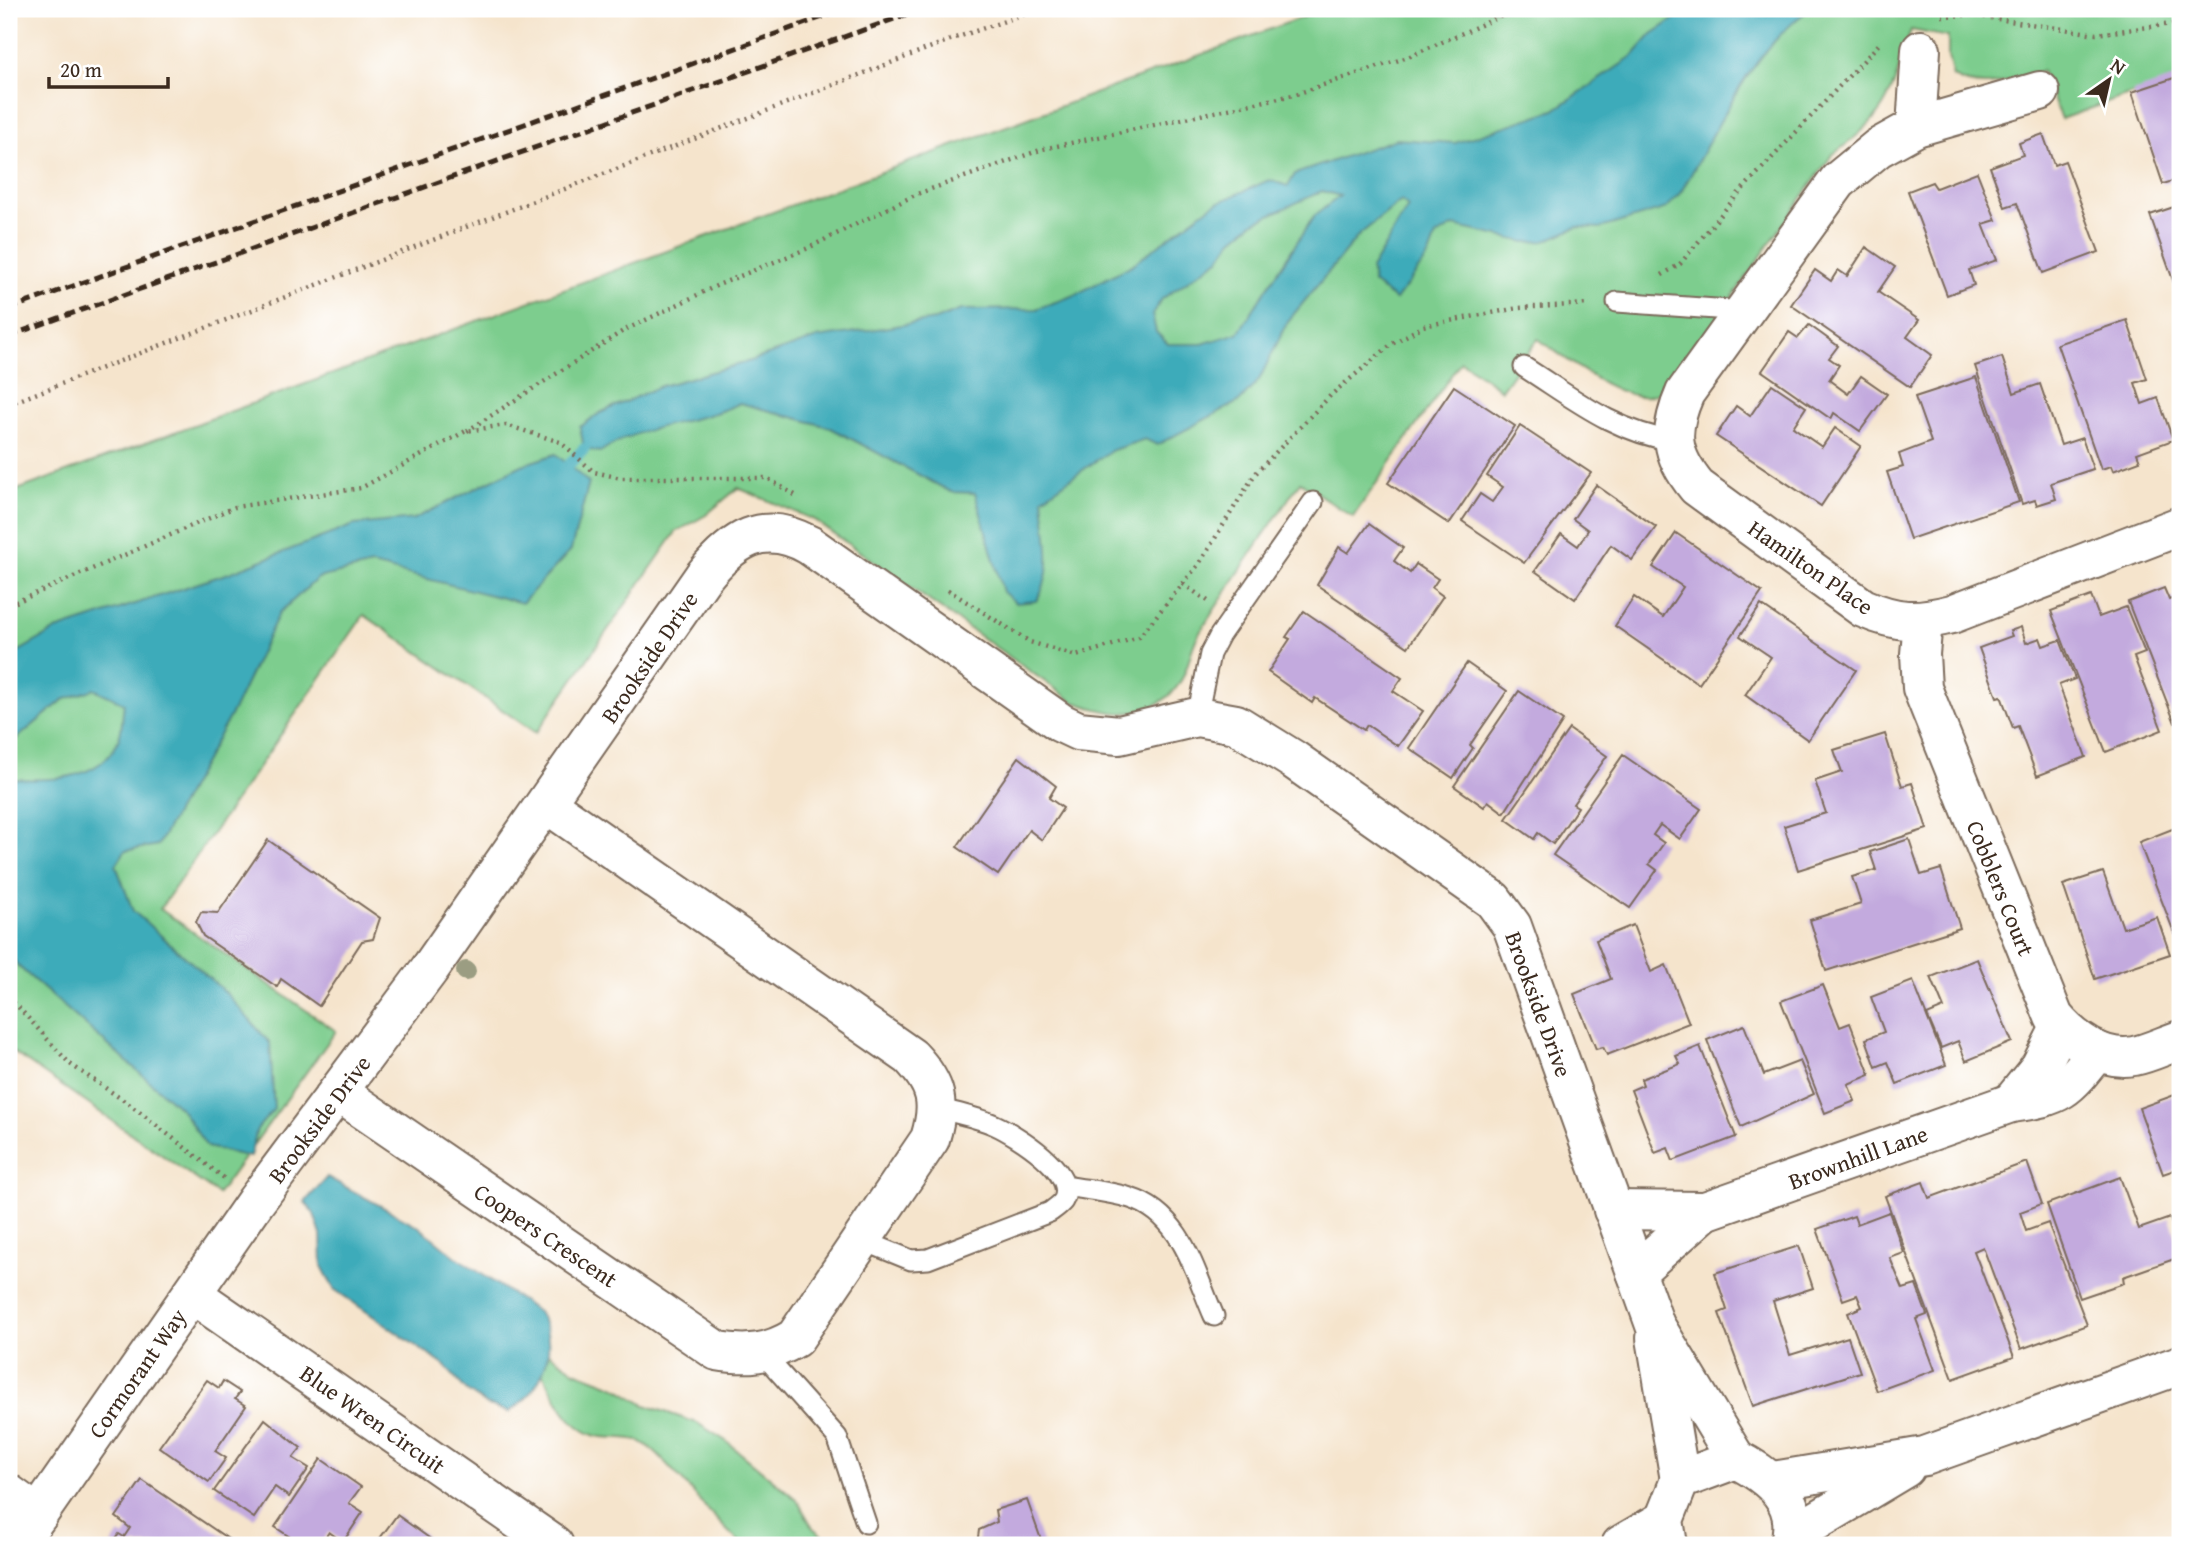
<svg xmlns="http://www.w3.org/2000/svg" width="2189" height="1554" font-family="'Gentium Book Plus',serif">
<style>
.green{fill:#7dcd8e;stroke:#5c7c56;stroke-width:2}
.water{fill:#3cabba;stroke:#3c6a6c;stroke-width:2;fill-rule:evenodd}
.lines{fill:none;stroke-linecap:round;stroke-linejoin:round}
.stream{stroke:#3cabba;stroke-width:12}
.building{fill:#c3aade}
.lane-casing{stroke:#7c6b5b;stroke-width:23}
.street-casing{stroke:#7c6b5b;stroke-width:42}
.secondary-casing{stroke:#7c6b5b;stroke-width:42}
.path{stroke:#7c6b5b;stroke-width:4.5;stroke-dasharray:2 5;stroke-linecap:butt}
.lane{stroke:#fff;stroke-width:19}
.street{stroke:#fff;stroke-width:38}
.secondary{stroke:#fff;stroke-width:38}
.rail{stroke:#3b2a1e;stroke-width:5;stroke-dasharray:10 5;stroke-linecap:butt}
.tree{fill:#9b9d82}
.labels{text-anchor:middle;dominant-baseline:central;stroke-width:6;stroke-linejoin:round;paint-order:stroke}
.street-label{font-size:23px;fill:#3b2a1e;stroke:#fff}
</style>
<rect width="100%" height="100%" fill="#fff"/>
<filter id="ink" filterUnits="userSpaceOnUse"><feTurbulence type="fractalNoise" baseFrequency=".0143" numOctaves="2"/><feDisplacementMap in="SourceGraphic" scale="14" xChannelSelector="R" yChannelSelector="G"/><feConvolveMatrix kernelMatrix="1 2 1 2 8 2 1 2 1" color-interpolation-filters="sRGB"/></filter>
<filter id="wash" filterUnits="userSpaceOnUse"><feTurbulence type="fractalNoise" baseFrequency=".00686" numOctaves="4" result="noise"/><feDisplacementMap in="SourceGraphic" scale="28" xChannelSelector="R" yChannelSelector="G"/><feGaussianBlur stdDeviation="1.57" result="paint"/><feColorMatrix in="noise" values="0 0 0 0 0 0 0 0 0 0 0 0 0 0 0 0 0 1.4 0 .05"/><feComposite in="paint" operator="in"/></filter>
<g filter="url(#wash)">
<rect width="100%" height="100%" fill="#f5e4cc"/>
<g class="green">
<path d="M1325,9H2180V77L2061,119L2042,71C2011,80 1984,94 1953,77L1948,57V37L1911,30C1891,95 1890,114 1832,155L1675,379C1670,383 1664,390 1658,393C1627,410 1564,356 1538,339L1501,390L1461,361L1353,517L1300,482C1266,532 1231,582 1199,634C1186,655 1191,679 1165,699C1135,721 1106,713 1074,702L814,520L738,488L706,515L676,532L536,733L364,615L160,909L336,1031L218,1194L9,1049V493Z"/>
<path d="M549,1353L575,1371L614,1386L645,1405L697,1423L726,1441L797,1500L813,1528L835,1545H743C708,1516 683,1476 649,1447C634,1435 619,1439 602,1437C570,1433 556,1397 542,1372Z"/>
</g>
<g class="water">
<path d="M1690,9H1810C1749,52 1718,129 1681,192L1667,208L1601,228L1577,227L1545,241L1525,242L1454,226L1436,236L1429,255L1396,300L1373,283L1371,269L1408,207L1401,201L1359,235L1288,321L1259,380L1240,401L1157,445L1145,439L1110,451L1043,498C1045,533 1057,570 1036,601L1016,603L1003,592L975,493L951,492L829,427L740,403C695,425 642,423 600,452L584,449L580,427L600,413L661,386L747,362L817,338L935,320L961,310L1036,309L1075,295L1132,265L1212,205L1269,180L1288,186L1295,174L1396,139L1455,143L1554,110L1632,57L1652,34ZM1322,191L1340,196L1314,216L1238,333L1202,344H1168L1156,332L1152,314L1162,299L1219,259L1232,240L1254,222Z"/>
<path d="M556,454L589,483L571,550L522,603L372,565L318,578L279,613L236,705L158,845L125,851L116,865L133,911L226,993L270,1043L274,1109L257,1129L250,1157L207,1147L182,1110L18,966L9,952V779C46,780 99,783 118,741C123,731 122,714 124,703L94,689L63,700L9,745V657L56,630L229,573L354,525L414,519L522,465Z"/>
<path d="M327,1177L418,1226L455,1256L538,1312C562,1346 541,1394 508,1412L486,1404L467,1391L445,1366L334,1289L322,1266L321,1235L314,1214L305,1202Z"/>
</g>
<g class="lines">
<path class="stream" d="M569,465L584,449"/>
</g>
<g id="blocks">
<g class="building">
<path d="M2180,76V179L2163,184L2132,92Z"/>
<path d="M2043,134L2054,165L2065,161L2099,252L2043,273L2017,203L2005,207L1990,167L2023,155L2019,143Z"/>
<path d="M1977,172L1996,220L1983,224L1997,260L1969,270L1974,285L1947,295L1908,191L1932,182L1936,188Z"/>
<path d="M2180,205V300L2150,215Z"/>
<path d="M1866,247L1895,267L1878,292L1919,320L1907,337L1932,355L1910,387L1791,305L1815,270L1831,281L1838,270L1847,276Z"/>
<path d="M2127,320L2147,379L2135,383L2142,404L2158,398L2173,440L2137,453L2140,461L2113,471L2111,466L2101,469L2057,344Z"/>
<path d="M1809,325L1838,346L1829,358L1839,365L1829,380L1848,394L1861,376L1887,394L1860,431L1834,413L1831,419L1762,371L1789,332L1798,338Z"/>
<path d="M2002,357L2014,393L2040,384L2061,445L2082,438L2093,469L2051,483L2056,499L2037,505L2035,500L2022,504L1975,366Z"/>
<path d="M1976,377L2019,502L1910,539L1887,472L1903,467L1899,454L1931,442L1915,397Z"/>
<path d="M1772,384L1806,407L1793,427L1822,447L1835,428L1861,446L1821,506L1716,436L1736,406L1750,416Z"/>
<path d="M1454,386L1515,426L1449,524L1388,483Z"/>
<path d="M1520,426L1591,473L1524,563L1462,521L1480,494L1492,502L1503,487L1487,476Z"/>
<path d="M1596,485L1656,527L1632,560L1611,545L1575,599L1535,571L1561,534L1578,546L1588,530L1573,519Z"/>
<path d="M1369,524L1403,548L1394,561L1410,573L1416,564L1438,579L1432,588L1443,596L1408,647L1317,585L1339,547L1348,553Z"/>
<path d="M1676,533L1762,592L1699,684L1615,626L1634,597L1663,617L1683,587L1653,567Z"/>
<path d="M2164,588L2169,600L2180,596V721L2175,723L2128,602Z"/>
<path d="M2091,596L2099,617L2126,607L2145,653L2134,657L2162,730L2106,752L2051,611Z"/>
<path d="M1761,605L1856,670L1808,740L1745,695L1771,657L1740,636Z"/>
<path d="M1304,611L1402,678L1393,691L1423,711L1398,746L1367,725L1364,730L1315,698L1312,703L1268,672L1290,639L1286,637Z"/>
<path d="M2021,627L2026,643L2040,638L2043,646L2060,640L2075,679L2059,685L2086,757L2037,776L2018,726L2013,728L2001,696L1997,697L1979,648L2012,636L2010,631Z"/>
<path d="M1467,663L1507,691L1470,745L1473,748L1453,778L1409,748Z"/>
<path d="M1519,691L1563,721L1504,813L1488,801L1484,807L1454,786Z"/>
<path d="M1569,729L1607,756L1573,804L1578,807L1553,844L1538,833L1534,839L1506,819Z"/>
<path d="M1885,734L1902,786L1912,783L1927,829L1798,870L1784,826L1826,813L1815,781L1842,772L1834,750Z"/>
<path d="M1623,755L1701,809L1680,839L1660,825L1653,835L1664,843L1649,864L1657,870L1630,908L1553,855Z"/>
<path d="M1019,757L1056,786L1049,798L1063,808L1042,840L1029,830L998,875L957,847Z"/>
<path d="M2180,826V948L2139,842Z"/>
<path d="M1909,839L1921,875L1941,869L1960,928L1826,971L1810,920L1861,904L1852,877L1876,870L1870,852Z"/>
<path d="M268,840L380,918L373,939L362,941L319,1006L281,979L277,987L203,936L196,922L201,912L218,913Z"/>
<path d="M2103,872L2123,928L2157,917L2170,954L2095,979L2063,885Z"/>
<path d="M1633,925L1651,972L1666,965L1689,1023L1607,1055L1603,1047L1596,1049L1574,994L1611,979L1596,940Z"/>
<path d="M1977,959L2012,1042L1966,1061L1958,1041L1941,1048L1927,1015L1944,1008L1931,977Z"/>
<path d="M1913,981L1946,1065L1897,1084L1888,1062L1876,1067L1866,1039L1884,1032L1871,997Z"/>
<path d="M1823,985L1840,1027L1850,1023L1870,1075L1848,1084L1855,1101L1825,1113L1781,1001Z"/>
<path d="M1744,1025L1764,1075L1800,1061L1814,1094L1741,1127L1707,1040Z"/>
<path d="M1700,1046L1736,1137L1673,1161L1668,1148L1655,1153L1631,1090L1643,1085L1641,1079L1680,1064L1676,1056Z"/>
<path d="M2180,1093V1168L2163,1174L2139,1108Z"/>
<path d="M2027,1162L2042,1204L2020,1212L2026,1231L2048,1223L2087,1325L2021,1349L1983,1247L1974,1251L2014,1357L1953,1379L1885,1196L1923,1182L1929,1198Z"/>
<path d="M2120,1177L2139,1229L2170,1218L2180,1248V1257L2123,1277L2124,1283L2080,1298L2047,1204Z"/>
<path d="M1889,1212L1904,1253L1890,1258L1903,1289L1916,1285L1927,1315L1916,1319L1935,1370L1877,1391L1848,1313L1862,1307L1857,1295L1843,1300L1817,1229L1854,1216L1857,1224Z"/>
<path d="M1799,1246L1813,1288L1773,1301L1790,1355L1848,1337L1860,1372L1753,1406L1719,1313L1727,1310L1715,1273Z"/>
<path d="M207,1380L219,1388L223,1381L240,1392L235,1399L246,1406L215,1451L226,1458L209,1482L159,1447Z"/>
<path d="M265,1419L301,1448L293,1458L309,1468L289,1497L275,1487L254,1518L214,1491Z"/>
<path d="M321,1459L361,1487L349,1503L363,1512L343,1542L329,1532L320,1545H302L275,1527Z"/>
<path d="M142,1480L237,1545H111L119,1534L124,1537L130,1528L116,1517Z"/>
<path d="M1027,1500L1043,1545H977L979,1530L997,1522L995,1510Z"/>
<path d="M397,1515L439,1545H375Z"/>
</g>
</g>
</g>
<g filter="url(#ink)">
<use href="#blocks" fill-opacity="0" stroke="#7c6b5b" stroke-width="2"/>
<g class="lines">
<g class="lane-casing">
<g id="lane">
<path d="M1617,302L1744,311"/>
<path d="M1524,367C1576,400 1611,430 1673,441"/>
<path d="M1197,717L1210,654L1220,635L1313,502"/>
<path d="M1066,1186C1086,1190 1109,1191 1130,1198C1182,1214 1194,1271 1214,1316"/>
<path d="M862,1240L911,1260L928,1259L1050,1212C1054,1209 1060,1205 1063,1201C1079,1173 1015,1134 995,1125C977,1117 955,1113 936,1108"/>
<path d="M762,1353L837,1437L866,1523"/>
</g>
</g>
<g class="street-casing">
<g id="street">
<path d="M2040,91L1916,127L1878,148L1838,181L1685,393C1668,432 1670,454 1697,487L1863,608C1898,623 1916,623 1952,614L2180,526"/>
<path d="M1916,127L1921,50"/>
<path d="M1923,621L1920,654L1922,688L2054,1017C2072,1039 2103,1062 2134,1056C2149,1053 2165,1045 2180,1040"/>
<path d="M338,1092L717,1351C747,1356 769,1354 795,1338L930,1139C941,1103 937,1085 911,1057L547,804"/>
<path d="M2011,1103L2040,1067L2061,1026"/>
<path d="M1613,1210L1705,1211L2011,1103C2062,1096 2066,1091 2097,1051"/>
<path d="M1636,1272L1705,1211"/>
<path d="M192,1294L554,1545"/>
<path d="M1656,1338L1680,1480"/>
<path d="M9,1494L38,1515"/>
<path d="M17,1545L256,1201L429,970L703,577C733,540 762,519 809,545L1061,723L1078,731L1119,735L1197,717L1236,724L1294,760L1493,900L1512,926L1655,1325L1736,1459"/>
</g>
</g>
<g class="secondary-casing">
<g id="secondary">
<path d="M1773,1481L1925,1456L2180,1365"/>
<path d="M1793,1535L1905,1468"/>
<path d="M1621,1545L1664,1520"/>
<path d="M1668,1545L1664,1520L1680,1480L1736,1459C1769,1476 1804,1502 1789,1545"/>
</g>
</g>
<g class="path">
<path d="M1942,16L1971,15L2096,34L2180,23"/>
<path d="M1662,275L1680,264L1738,194L1881,42"/>
<path d="M9,404L955,38L1040,9"/>
<path d="M467,431L623,331L718,285L806,249L917,194L1043,149L1293,95L1408,57L1517,9"/>
<path d="M1183,584L1208,601"/>
<path d="M948,590L1030,642L1076,656L1139,637L1199,564L1255,474L1332,394L1392,344L1423,326L1518,308L1588,304"/>
<path d="M9,605L235,507L361,488L466,431L506,425L560,442L594,472L621,478H767L795,495"/>
<path d="M9,997L70,1064L129,1104L224,1178"/>
</g>
<use href="#lane" class="lane"/>
<use href="#street" class="street"/>
<use href="#secondary" class="secondary"/>
<g class="rail">
<path d="M9,309L845,9"/>
<path d="M9,336L922,9"/>
</g>
</g>
<circle class="tree" cx="466" cy="971" r="10"/>
</g>
<g class="labels">
<g class="street-label">
<text transform="translate(1811 567) rotate(35)">Hamilton Place</text>
<text transform="translate(649 657) rotate(-56)">Brookside Drive</text>
<text transform="translate(2001 888) rotate(68)">Cobblers Court</text>
<text transform="translate(1539 1004) rotate(70)">Brookside Drive</text>
<text transform="translate(319 1119) rotate(-53)">Brookside Drive</text>
<text transform="translate(1858 1157) rotate(-20)">Brownhill Lane</text>
<text transform="translate(546 1235) rotate(34)">Coopers Crescent</text>
<text transform="translate(137 1373) rotate(-55)">Cormorant Way</text>
<text transform="translate(373 1419) rotate(35)">Blue Wren Circuit</text>
</g>
</g>
<rect width="2189" height="1554" fill="none" stroke="#fff" stroke-width="35"/>
<g transform="translate(2109 80) rotate(34)" stroke="#ffffff" stroke-width="5" paint-order="stroke">
<path d="M0-5L12 26L0 18L-12 26Z" fill="#3b2a1e"/>
<text y="-10" font-size="19" font-weight="bold" text-anchor="middle" fill="#3b2a1e">N</text>
</g>
<path d="M49 77v10h119v-10" fill="none" stroke="#3b2a1e" stroke-width="3.5"/>
<text x="60" y="77" font-size="21" fill="#3b2a1e" stroke="#ffffff" stroke-width="5" paint-order="stroke">20 m</text>
</svg>
